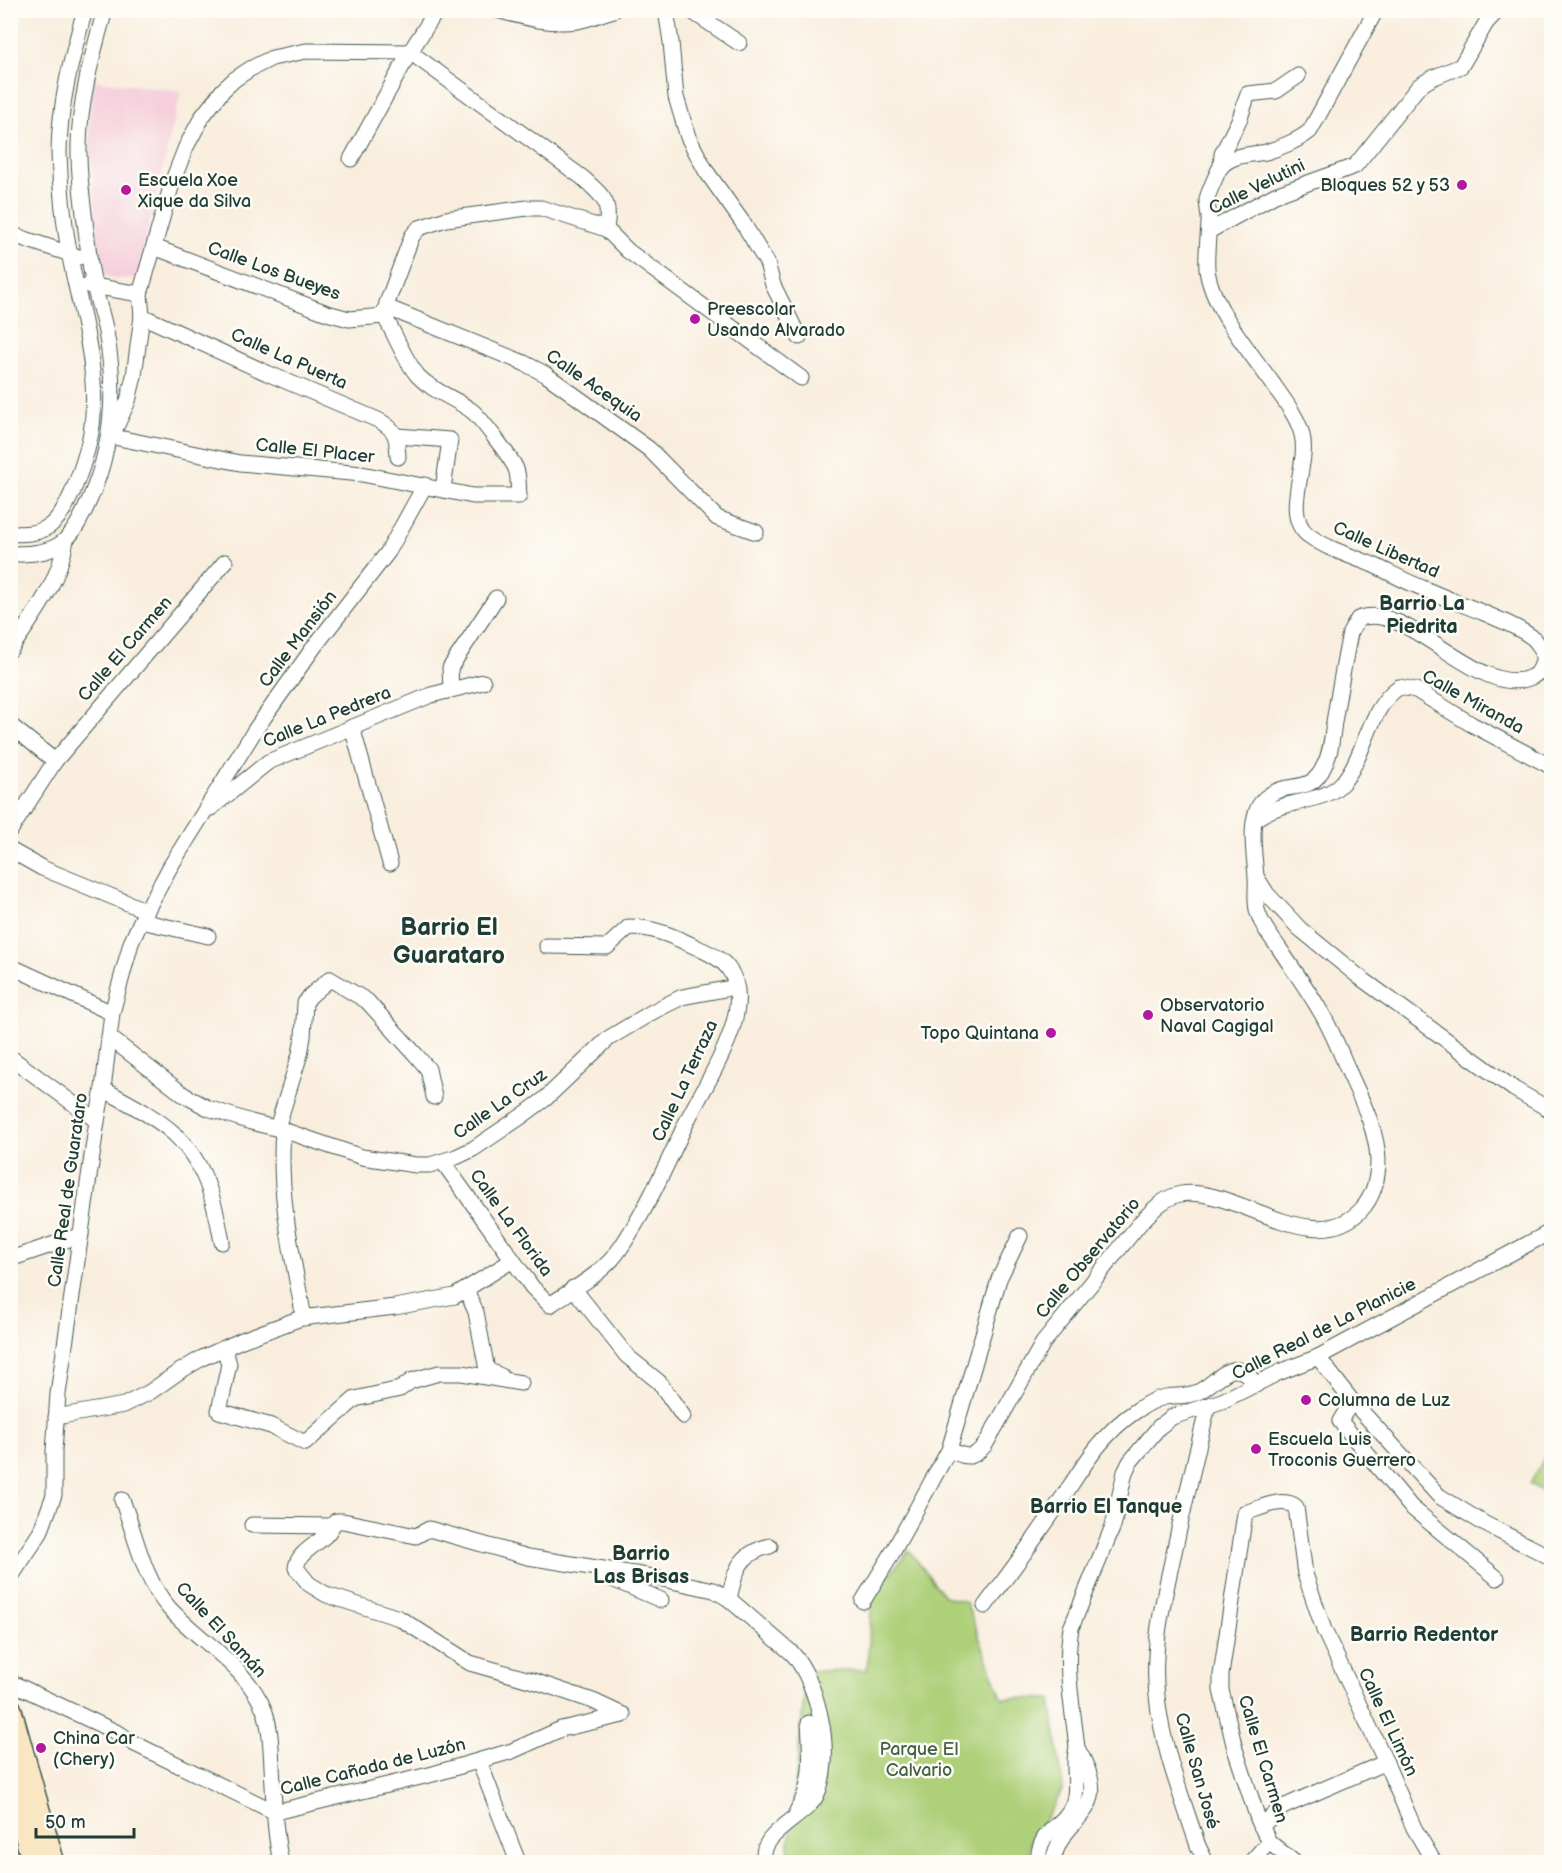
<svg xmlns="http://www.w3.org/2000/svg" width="1562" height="1873" font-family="'Balsamiq Sans',sans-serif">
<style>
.built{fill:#f5cfdb}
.green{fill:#aed079;stroke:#668656;stroke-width:1.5}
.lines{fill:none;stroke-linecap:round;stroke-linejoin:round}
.minor-casing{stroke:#40584e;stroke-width:17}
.secondary-casing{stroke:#40584e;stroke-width:25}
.minor{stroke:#fff;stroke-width:15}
.secondary{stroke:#f9e7c3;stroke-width:22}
.poi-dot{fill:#b5179e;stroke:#fdfcf7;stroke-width:2}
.labels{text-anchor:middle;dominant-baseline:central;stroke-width:5;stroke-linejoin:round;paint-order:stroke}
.poi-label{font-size:18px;fill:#1f3d34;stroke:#fdfcf7;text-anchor:start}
.street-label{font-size:18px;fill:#1f3d34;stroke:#fdfcf7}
.park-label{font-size:18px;fill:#436245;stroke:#fdfcf7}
.neighbourhood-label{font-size:20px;font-weight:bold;fill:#1f3d34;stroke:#fdfcf7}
.district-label{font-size:24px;font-weight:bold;fill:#1f3d34;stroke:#fdfcf7}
</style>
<rect width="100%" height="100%" fill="#fdfcf7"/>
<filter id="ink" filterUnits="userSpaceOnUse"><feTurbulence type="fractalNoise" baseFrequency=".0167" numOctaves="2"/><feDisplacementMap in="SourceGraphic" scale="12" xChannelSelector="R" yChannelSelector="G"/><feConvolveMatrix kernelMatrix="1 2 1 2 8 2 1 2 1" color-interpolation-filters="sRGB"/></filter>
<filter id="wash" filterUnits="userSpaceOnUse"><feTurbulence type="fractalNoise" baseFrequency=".008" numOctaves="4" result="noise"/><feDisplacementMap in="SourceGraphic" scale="24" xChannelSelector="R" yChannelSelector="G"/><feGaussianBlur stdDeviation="1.35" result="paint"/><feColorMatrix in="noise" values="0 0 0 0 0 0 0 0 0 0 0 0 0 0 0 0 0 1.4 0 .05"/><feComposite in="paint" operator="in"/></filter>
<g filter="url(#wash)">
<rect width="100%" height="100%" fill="#f9eede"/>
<path class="built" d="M92,80L181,91L137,278L115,279L103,274L98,251L89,129Z"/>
<g class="green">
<path d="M1551,1446V1496L1530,1484Z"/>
<path d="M909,1550L944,1596L966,1602L1002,1698L1051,1699L1063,1788L1055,1804L1029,1845V1862H787L807,1671L867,1670L872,1596Z"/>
</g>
</g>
<g filter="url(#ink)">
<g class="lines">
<g class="minor-casing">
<g id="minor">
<path d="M497,10C523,17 550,25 577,21C589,19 602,13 614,10"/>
<path d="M666,10L671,42L676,97L688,137L706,171L743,223L767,263L773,285L799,337"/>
<path d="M690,10L739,43"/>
<path d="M351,159L410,52L437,10"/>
<path d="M1221,167L1222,154L1240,118L1248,94L1276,91L1298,76"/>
<path d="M1209,231L1275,195L1355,166L1419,86L1432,78L1461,66L1486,23L1498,10"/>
<path d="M10,234L79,257"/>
<path d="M154,247L327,313L349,319L384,316"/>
<path d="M87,285L140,294"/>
<path d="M386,307L524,363L545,374L649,449L717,518L756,532"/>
<path d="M142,316L267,373L378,420C397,430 397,437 398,457"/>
<path d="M384,316C396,335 403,358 418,376C432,391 455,398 472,411C480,417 512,459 516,469C519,477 518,487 519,496H473L362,474L240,463L109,436L116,427L128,401L134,376L142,316L140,294L173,180L186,147L202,117L223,90L235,79L250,69L272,58L306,51L410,52L583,178C603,197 611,200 606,229"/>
<path d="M384,316L387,303L412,236L419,228L446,219L527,208H541L606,229L628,251L801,378"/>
<path d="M397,436L450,440L443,489"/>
<path d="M10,533C46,537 58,524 72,493C82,469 92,441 93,414C97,361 80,309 70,257C64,224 60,187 59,153C59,105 72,56 85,10"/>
<path d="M10,554C58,555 70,544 89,501C113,447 117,390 106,332C102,313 95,294 92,275C89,260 88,245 86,230C83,204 79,179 79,153C78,105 92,56 105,10"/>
<path d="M10,650C34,615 59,583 66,540"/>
<path d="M451,689L450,668L496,598"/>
<path d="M10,725L55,761"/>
<path d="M352,727L390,863"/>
<path d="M211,808L268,762L431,695L483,682"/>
<path d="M1257,818C1282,799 1324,804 1342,783C1366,756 1368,708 1399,687L1416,690L1471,724L1552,767"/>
<path d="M10,831L55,761L225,562"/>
<path d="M10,850L42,868L147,911"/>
<path d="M1257,878L1267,894L1300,929L1358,976L1514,1089L1552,1111"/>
<path d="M141,921L208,936"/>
<path d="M10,966L112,1013"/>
<path d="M109,1037L184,1095L208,1108L251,1122L283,1130L362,1157L416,1165H430L456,1157L473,1149L522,1116L545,1099L609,1038L654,1011L682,997L736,987"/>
<path d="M10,1057L97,1121"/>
<path d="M103,1089C126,1102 151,1114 171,1131C204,1159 215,1201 222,1242"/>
<path d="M277,1128L300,1054L303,1037L305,1003L310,996L330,979L367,1001L416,1055L428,1069L434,1097"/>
<path d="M283,1130C278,1197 292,1252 304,1318"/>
<path d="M443,1162L532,1287L550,1305C571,1290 596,1277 612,1259C622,1248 628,1236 635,1225C656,1190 671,1155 688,1119C706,1082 759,1007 728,968C721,958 708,953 698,948C675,937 654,927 629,927L607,947L547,946"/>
<path d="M10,1259L81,1235"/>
<path d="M573,1288L627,1356L659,1382L683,1416"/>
<path d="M466,1290L476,1312L487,1370L501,1376"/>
<path d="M224,1348L229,1364L219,1411L271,1426L305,1443L355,1399L400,1389L411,1381L421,1378L439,1373H462L521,1383"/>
<path d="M1318,1357L1352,1401L1439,1496L1485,1524L1552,1558"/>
<path d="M1352,1401L1340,1421L1411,1507L1497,1578"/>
<path d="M56,1417L124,1405L150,1392L177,1373L202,1358L242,1340L301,1318L395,1307L455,1296L513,1260"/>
<path d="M949,1450C967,1457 971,1461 985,1445L1043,1343L1141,1222C1153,1210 1164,1197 1181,1194C1234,1185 1313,1261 1361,1210C1374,1196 1378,1178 1378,1160C1377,1129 1360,1097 1348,1070C1339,1049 1331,1028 1319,1009C1307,988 1292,968 1279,948C1271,937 1262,926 1258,913C1254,902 1257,890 1256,878C1255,855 1245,812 1268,796C1288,780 1311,796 1324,766C1331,753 1332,737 1334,722C1339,692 1344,663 1350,633L1358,619C1405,598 1479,699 1529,678C1536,675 1540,672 1542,664C1545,655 1540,645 1533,638C1519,627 1500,620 1484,613C1465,605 1444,598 1425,589C1406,582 1389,572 1371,564C1349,555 1327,549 1308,535C1281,514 1310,464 1302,435C1298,417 1283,399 1273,384C1251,353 1211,307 1207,269C1206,254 1208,239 1209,224C1210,216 1207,208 1207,199C1207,196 1218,171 1220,168C1230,154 1251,155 1266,152C1280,148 1299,140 1310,131L1376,10"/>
<path d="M122,1500C136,1535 143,1579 169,1608C200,1642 248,1667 265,1712C271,1730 271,1749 272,1767C274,1799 274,1831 281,1862"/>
<path d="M252,1525L332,1526L336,1521H343L416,1536L429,1529L528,1557L653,1577L714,1590L729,1599L793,1654C819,1685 835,1758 816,1796C805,1818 756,1834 765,1862"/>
<path d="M332,1526C325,1543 298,1549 296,1568L309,1584L327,1595L399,1618L470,1663L537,1682L593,1701L623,1715"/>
<path d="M603,1575L661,1600"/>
<path d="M10,1578L40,1533L54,1495V1451L58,1394L97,1121L103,1089L112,1013L131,943L141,921L170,867L255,730L314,647L388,552L425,485"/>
<path d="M729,1599C735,1571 739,1553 770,1546"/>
<path d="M863,1601L890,1557L949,1450L999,1279L1020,1236"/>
<path d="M985,1606C1009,1574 1033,1542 1055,1509C1079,1474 1099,1435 1136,1411C1145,1405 1154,1399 1165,1397C1176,1395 1190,1397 1200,1391C1221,1379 1235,1353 1256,1385"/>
<path d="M10,1682L120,1734L133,1743L275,1812L433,1774L512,1751L561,1729L623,1715"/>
<path d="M479,1761L518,1862"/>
<path d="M797,1811C814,1784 811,1753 809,1723"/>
<path d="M1261,1826L1283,1807L1386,1762"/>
<path d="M1038,1862C1039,1827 1062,1830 1073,1804C1080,1786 1071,1767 1077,1748C1073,1708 1064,1668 1071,1628L1113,1526L1125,1472L1130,1462L1159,1427L1172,1417L1222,1401L1278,1373L1318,1357L1552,1231"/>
<path d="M1053,1862C1061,1812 1118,1817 1077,1748"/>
<path d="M1206,1862L1198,1846C1182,1797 1162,1748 1157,1696C1151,1644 1165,1594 1176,1543C1186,1497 1197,1451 1208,1406"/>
<path d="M1251,1862L1269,1842"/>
<path d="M1294,1862L1269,1842L1258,1819L1235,1749L1221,1690V1675L1245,1513C1260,1508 1284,1496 1296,1507L1305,1574L1324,1630L1382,1754L1414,1828L1434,1862"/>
</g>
</g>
<g class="secondary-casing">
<g id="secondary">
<path d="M10,1709L53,1862"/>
<path d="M10,1775L33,1862"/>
</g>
</g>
<use href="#minor" class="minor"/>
<use href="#secondary" class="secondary"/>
</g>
</g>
<g class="poi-dot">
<circle cx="1462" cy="185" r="6"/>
<circle cx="126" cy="190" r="6"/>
<circle cx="695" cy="319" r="6"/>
<circle cx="1148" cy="1015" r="6"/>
<circle cx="1051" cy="1033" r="6"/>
<circle cx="1306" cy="1400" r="6"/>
<circle cx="1256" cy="1449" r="6"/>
<circle cx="41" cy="1748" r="6"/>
</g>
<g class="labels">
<g class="poi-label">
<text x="138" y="180">Escuela Xoe<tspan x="138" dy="21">Xique da Silva</tspan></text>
<text x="1450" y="185" text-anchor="end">Bloques 52 y 53</text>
<text x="707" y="309">Preescolar<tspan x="707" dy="21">Usando Alvarado</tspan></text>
<text x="1160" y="1005">Observatorio<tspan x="1160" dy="21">Naval Cagigal</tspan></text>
<text x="1039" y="1033" text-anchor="end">Topo Quintana</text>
<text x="1318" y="1400">Columna de Luz</text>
<text x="1268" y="1439">Escuela Luis<tspan x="1268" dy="21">Troconis Guerrero</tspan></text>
<text x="53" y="1738">China Car<tspan x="53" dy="21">(Chery)</tspan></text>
</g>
<g class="street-label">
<text transform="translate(1257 187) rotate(-26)">Calle Velutini</text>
<text transform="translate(274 271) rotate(20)">Calle Los Bueyes</text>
<text transform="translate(289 359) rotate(24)">Calle La Puerta</text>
<text transform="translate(594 386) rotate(35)">Calle Acequia</text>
<text transform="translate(315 451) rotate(6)">Calle El Placer</text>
<text transform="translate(1386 550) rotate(24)">Calle Libertad</text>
<text transform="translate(298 639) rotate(-53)">Calle Mansión</text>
<text transform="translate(125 649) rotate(-49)">Calle El Carmen</text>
<text transform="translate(1473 702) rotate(29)">Calle Miranda</text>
<text transform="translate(327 717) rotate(-22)">Calle La Pedrera</text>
<text transform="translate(685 1081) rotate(-65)">Calle La Terraza</text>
<text transform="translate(500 1104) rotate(-35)">Calle La Cruz</text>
<text transform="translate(68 1190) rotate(-82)">Calle Real de Guarataro</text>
<text transform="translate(511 1223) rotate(54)">Calle La Florida</text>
<text transform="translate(1088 1258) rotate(-50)">Calle Observatorio</text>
<text transform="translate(1324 1329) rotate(-27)">Calle Real de La Planicie</text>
<text transform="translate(221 1630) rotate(47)">Calle El Samán</text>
<text transform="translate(1388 1722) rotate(65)">Calle El Limón</text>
<text transform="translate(1263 1759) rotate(73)">Calle El Carmen</text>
<text transform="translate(373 1767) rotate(-14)">Calle Cañada de Luzón</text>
<text transform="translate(1197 1771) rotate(74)">Calle San José</text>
</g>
<g class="park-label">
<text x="919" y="1749">Parque El<tspan x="919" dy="21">Calvario</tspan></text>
</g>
<g class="neighbourhood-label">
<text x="1422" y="604">Barrio La<tspan x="1422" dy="23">Piedrita</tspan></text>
<text x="1106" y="1507">Barrio El Tanque</text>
<text x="641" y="1554">Barrio<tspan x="641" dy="23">Las Brisas</tspan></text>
<text x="1424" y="1635">Barrio Redentor</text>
</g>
<g class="district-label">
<text x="449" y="927">Barrio El<tspan x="449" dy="28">Guarataro</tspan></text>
</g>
</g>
<rect width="1562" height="1873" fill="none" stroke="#fdfcf7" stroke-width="36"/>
<path d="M36 1828v9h98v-9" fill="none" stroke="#1f3d34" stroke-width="3"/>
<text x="45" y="1828" font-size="18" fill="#1f3d34" stroke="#fdfcf7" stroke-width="4.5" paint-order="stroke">50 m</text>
</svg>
